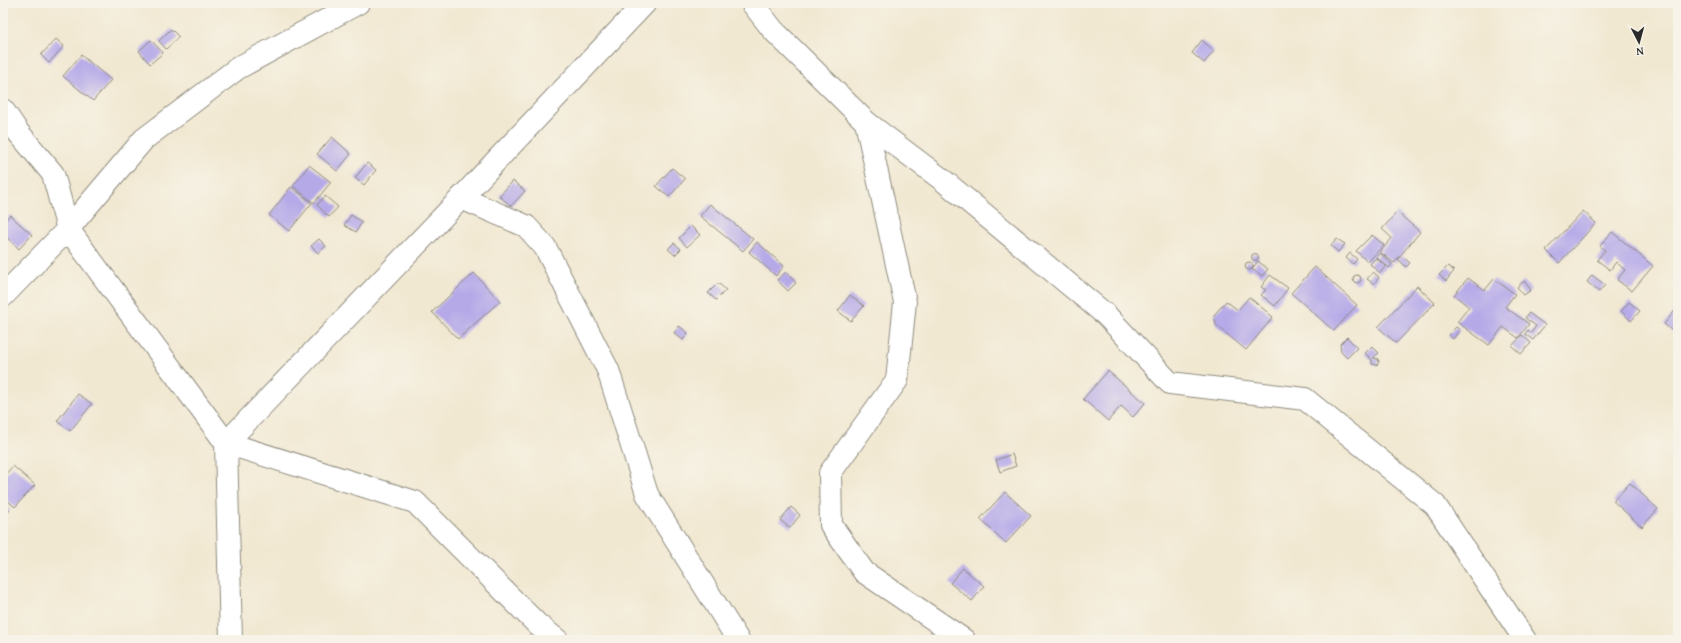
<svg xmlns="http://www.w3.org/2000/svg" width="1681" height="643" font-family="'Gentium Book Plus',serif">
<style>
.building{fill:#b5a9e8}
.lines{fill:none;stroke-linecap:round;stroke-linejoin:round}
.minor-casing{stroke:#8e8a7e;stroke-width:24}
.minor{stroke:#fff;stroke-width:22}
</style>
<rect width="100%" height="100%" fill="#f7f3e8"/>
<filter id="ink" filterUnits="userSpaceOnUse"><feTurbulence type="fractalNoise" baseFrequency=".025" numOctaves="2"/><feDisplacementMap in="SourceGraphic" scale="8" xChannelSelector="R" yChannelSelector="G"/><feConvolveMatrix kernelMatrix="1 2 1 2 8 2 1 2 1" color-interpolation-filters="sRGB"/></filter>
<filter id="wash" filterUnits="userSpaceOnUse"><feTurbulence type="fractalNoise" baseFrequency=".012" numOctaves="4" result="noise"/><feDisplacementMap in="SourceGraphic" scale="16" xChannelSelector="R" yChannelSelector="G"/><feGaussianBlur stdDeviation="0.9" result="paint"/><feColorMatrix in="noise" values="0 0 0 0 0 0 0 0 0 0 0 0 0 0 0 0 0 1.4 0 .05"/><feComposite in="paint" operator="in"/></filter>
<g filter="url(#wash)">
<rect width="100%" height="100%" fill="#f1e8d1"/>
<g id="blocks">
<g class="building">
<path d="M171,29L179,37L166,49L159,41Z"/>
<path d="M56,39L64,46L49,63L41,55Z"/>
<path d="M151,40L163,53L150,64L139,51Z"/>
<path d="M1202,40L1214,51L1204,63L1192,53Z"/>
<path d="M81,55L111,80L93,101L63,76Z"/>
<path d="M332,137L351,154L337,171L317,154Z"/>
<path d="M367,163L376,170L364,185L355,178Z"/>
<path d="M309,165L331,182L314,203L293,186Z"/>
<path d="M672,168L685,179L669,197L656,186Z"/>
<path d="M513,181L525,191L511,206L499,196Z"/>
<path d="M291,187L312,203L289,231L269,215Z"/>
<path d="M325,196L338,207L329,217L317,205Z"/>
<path d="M710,204L753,239L743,251L700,216Z"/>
<path d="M1583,211L1596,223L1559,263L1546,250Z"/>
<path d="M1397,212L1420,232L1394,263L1380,252L1392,238L1382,229Z"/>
<path d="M10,215L32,235L19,249L3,234V223Z"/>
<path d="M351,215L362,222L356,232L344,225Z"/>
<path d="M691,226L700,235L687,247L679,238Z"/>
<path d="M1612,232L1653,266L1632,291L1617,280L1625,270L1616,262L1610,270L1597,260L1605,250L1600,246Z"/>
<path d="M1372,235L1384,245L1368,262L1356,251Z"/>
<path d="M319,239L326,246L318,253L311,246Z"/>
<path d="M1337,239L1345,244L1338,252L1331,246Z"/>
<path d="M757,242L784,266L776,276L749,252Z"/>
<path d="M674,243L681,249L675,255L668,249Z"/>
<path d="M1350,253L1357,259L1353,264L1346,258Z"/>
<path d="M1380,253L1392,264L1389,268L1376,257Z"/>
<circle cx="1255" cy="257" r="3.5"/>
<path d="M1402,256L1410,263L1406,267L1398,259Z"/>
<path d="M1376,258L1386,266L1380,273L1370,264Z"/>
<path d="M1258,261L1268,269L1262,276L1252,269Z"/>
<circle cx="1249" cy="266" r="4"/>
<path d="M1448,266L1454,271L1446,281L1439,275Z"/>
<path d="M1315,267L1357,305L1334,331L1291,293Z"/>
<path d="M786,272L796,283L788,291L777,280Z"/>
<path d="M1373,272L1379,277L1374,284L1367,279Z"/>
<path d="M474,273L500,301L458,339L432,312Z"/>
<path d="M1270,275L1288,288L1275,306L1261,295L1266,290L1261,287Z"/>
<path d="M1592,275L1605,285L1599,292L1587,282Z"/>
<circle cx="1357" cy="279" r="4"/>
<path d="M1468,278L1485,290L1494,279L1515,294L1505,307L1529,324L1518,338L1503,327L1489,345L1457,322L1469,307L1454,295Z"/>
<path d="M1524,281L1531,290L1524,295L1517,287Z"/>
<path d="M718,283L726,290L716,300L708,293Z"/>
<path d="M1417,286L1435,303L1396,343L1378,327Z"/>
<path d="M850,295L864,306L851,321L838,311Z"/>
<path d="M1249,297L1273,317L1246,350L1216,325L1214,315L1226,301L1238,310Z"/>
<path d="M1629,302L1640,311L1631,321L1621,311Z"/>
<path d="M1678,307V336L1664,324Z"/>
<path d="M1529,313L1545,325L1533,340L1525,334L1528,330L1531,333L1536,326L1525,318Z"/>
<path d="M679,326L688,333L683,340L674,333Z"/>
<path d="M1456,327L1460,330L1453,339L1448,335Z"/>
<path d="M1522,335L1531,343L1521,354L1512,346Z"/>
<path d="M1347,337L1357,348L1347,358L1341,352L1340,344Z"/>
<path d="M1372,346L1379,353L1373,358L1378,359L1379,362L1377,365L1372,364V360L1365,353Z"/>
<path d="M1108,371L1145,403L1133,417L1121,406L1108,421L1083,399Z"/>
<path d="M78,394L92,404L70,431L57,421Z"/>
<path d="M1012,454L1016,466L1000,472L996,460Z"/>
<path d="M13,466L35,485L15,507L3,497V477Z"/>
<path d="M1630,483L1658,509L1642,527L1613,501Z"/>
<path d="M1005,492L1031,516L1006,543L980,519Z"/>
<path d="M3,505L10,510L3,518Z"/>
<path d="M791,507L800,515L790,528L780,520Z"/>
<path d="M963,568L984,586L972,601L950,583Z"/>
</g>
</g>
</g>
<g filter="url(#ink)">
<use href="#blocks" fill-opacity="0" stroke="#8e8a7e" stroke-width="1"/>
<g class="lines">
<g class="minor-casing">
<g id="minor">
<path d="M752,3L773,30L866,122L905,302L897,380L830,473L831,525L864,572L964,640"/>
<path d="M3,110L18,132L53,174L68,229"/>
<path d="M866,122L944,181L1106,315L1170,383L1305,399L1435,505L1525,640"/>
<path d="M461,198L526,226L545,247L608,370L647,494L738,640"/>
<path d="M68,229L144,139L238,68L358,3"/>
<path d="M3,296L68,229L226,443L461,198L645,3"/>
<path d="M231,640L226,443L415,502L538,625L557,640"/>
</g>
</g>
<use href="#minor" class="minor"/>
</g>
</g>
<rect width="1681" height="643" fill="none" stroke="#f7f3e8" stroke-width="16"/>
<g transform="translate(1639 42) rotate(174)" stroke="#f7f3e8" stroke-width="3" paint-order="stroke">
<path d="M0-3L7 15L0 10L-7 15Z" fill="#2b2b2b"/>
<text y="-6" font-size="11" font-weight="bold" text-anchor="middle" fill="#2b2b2b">N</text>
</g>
</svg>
